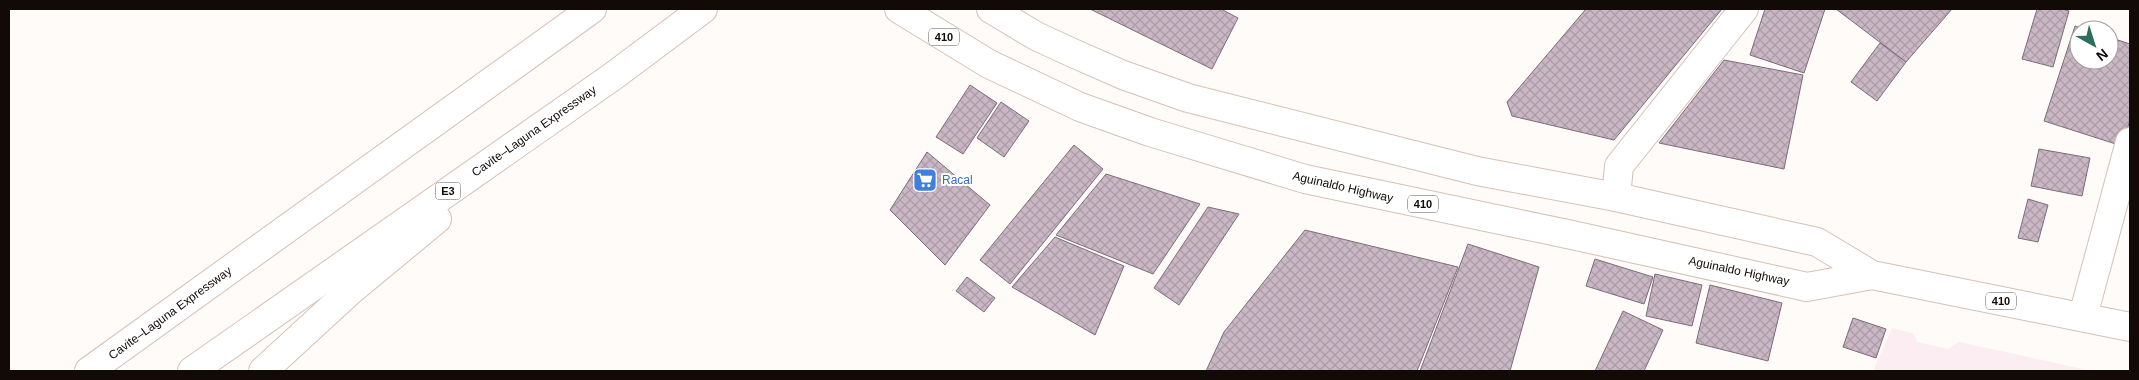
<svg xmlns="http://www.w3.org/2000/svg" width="2139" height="380" font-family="Arial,sans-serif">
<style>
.commercial{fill:#fcedf2}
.building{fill:url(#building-cross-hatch);stroke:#7d6d79}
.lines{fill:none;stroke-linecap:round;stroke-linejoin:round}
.street-casing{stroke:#d5c1b6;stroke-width:30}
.primary-casing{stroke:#d5c1b6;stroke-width:30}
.highway-casing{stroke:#d5c1b6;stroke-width:30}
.street{stroke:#fff;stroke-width:28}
.primary{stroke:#fff;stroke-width:28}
.highway{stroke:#fff;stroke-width:28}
.labels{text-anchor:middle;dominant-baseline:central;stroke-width:4;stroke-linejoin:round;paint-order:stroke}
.shield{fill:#fff;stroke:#585451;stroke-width:1}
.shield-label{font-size:11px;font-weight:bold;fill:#110a07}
.street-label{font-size:12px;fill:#110a07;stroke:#fff}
.shop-label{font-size:12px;fill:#366cbe;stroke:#fff;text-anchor:start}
</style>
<defs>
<pattern id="building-cross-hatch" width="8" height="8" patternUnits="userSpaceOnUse" patternTransform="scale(1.25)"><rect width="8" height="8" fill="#c9b7c4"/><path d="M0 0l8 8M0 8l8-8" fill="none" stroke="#ac9ca7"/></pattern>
</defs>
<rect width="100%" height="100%" fill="#fffbf8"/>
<path class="commercial" d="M1892,328L1913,333L1917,342L1948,349L1959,342L2092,371H1873Z"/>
<g class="building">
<path d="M1090,9H1221L1238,18L1212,69Z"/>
<path d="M1586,9H1722L1614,140L1512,116L1507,102Z"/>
<path d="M1765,9H1825L1804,73L1750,55Z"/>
<path d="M1836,9H1952L1906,62Z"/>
<path d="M2037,9H2062L2069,11L2053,67L2022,59Z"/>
<path d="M2075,26L2087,30H2079V60H2109V37L2130,44V120L2122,146L2044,121Z"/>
<path d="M1880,43L1906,62L1877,101L1851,82Z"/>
<path d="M1724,60L1803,75L1784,169L1659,143Z"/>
<path d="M970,85L997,103L963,154L936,137Z"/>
<path d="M1001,102L1029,121L1004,157L977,138Z"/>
<path d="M1074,145L1103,169L1010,284L980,260Z"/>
<path d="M2039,149L2090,158L2082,196L2031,186Z"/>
<path d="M927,152L990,205L945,265L890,210Z"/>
<path d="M1106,174L1200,204L1153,274L1056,235Z"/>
<path d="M2028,199L2048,205L2038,242L2018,238Z"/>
<path d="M1208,207L1239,214L1179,305L1154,288Z"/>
<path d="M1305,230L1458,267L1417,371H1206L1224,332Z"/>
<path d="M1055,237L1124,266L1095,335L1012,287Z"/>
<path d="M1468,244L1539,267L1510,371H1420Z"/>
<path d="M1595,259L1653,277L1644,304L1586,286Z"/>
<path d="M1655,274L1702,285L1692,326L1646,316Z"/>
<path d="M967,277L995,298L984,312L956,291Z"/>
<path d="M1710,285L1782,303L1768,361L1696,343Z"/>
<path d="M1623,311L1663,330L1644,371H1595Z"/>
<path d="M1853,318L1886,329L1876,358L1843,347Z"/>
</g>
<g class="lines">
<g class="street-casing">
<g id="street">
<path d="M1616,197L1619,166L1744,9"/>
<path d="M2083,316L2130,142"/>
</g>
</g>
<g class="primary-casing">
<g id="primary">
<path d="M899,9L989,64L1080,107L1150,132L1305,179L1572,235L1807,287L1872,275"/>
<path d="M991,9L1036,36L1075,54L1123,75L1188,98L1477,171L1616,197L1817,242L1872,275L2130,327"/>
</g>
</g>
<g class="highway-casing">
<g id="highway">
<path d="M89,371L592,9"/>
<path d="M192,371L612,77L703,9"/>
<path d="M263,371L350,291L437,219"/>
</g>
</g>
<use href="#street" class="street"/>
<use href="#primary" class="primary"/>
<use href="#highway" class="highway"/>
</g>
<defs>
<g id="supermarket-square" transform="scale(1.25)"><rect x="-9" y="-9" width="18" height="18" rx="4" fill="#3f7fe0" stroke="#fff"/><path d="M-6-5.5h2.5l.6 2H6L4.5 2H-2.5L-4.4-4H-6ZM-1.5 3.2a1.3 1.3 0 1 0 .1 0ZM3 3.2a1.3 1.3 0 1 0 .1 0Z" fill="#fff"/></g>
</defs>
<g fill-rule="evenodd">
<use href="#supermarket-square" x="925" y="180"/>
</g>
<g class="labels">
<g class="shield">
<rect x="929" y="28.5" width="30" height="17" rx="4"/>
<rect x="435.5" y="182.5" width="25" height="17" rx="4"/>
<rect x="1408" y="195.5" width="30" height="17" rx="4"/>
<rect x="1986" y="292.5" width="30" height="17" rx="4"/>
</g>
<g class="shield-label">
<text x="944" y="37">410</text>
<text x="448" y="191">E3</text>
<text x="1423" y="204">410</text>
<text x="2001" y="301">410</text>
</g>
<g class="street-label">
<text transform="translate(534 131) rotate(-35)">Cavite–Laguna Expressway</text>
<text transform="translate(1343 187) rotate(13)">Aguinaldo Highway</text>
<text transform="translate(1739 271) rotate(12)">Aguinaldo Highway</text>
<text transform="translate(170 313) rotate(-36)">Cavite–Laguna Expressway</text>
</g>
<g class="shop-label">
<text x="942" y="180">Racal</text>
</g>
</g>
<rect width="2139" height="380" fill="none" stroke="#110a07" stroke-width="20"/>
<g transform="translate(2094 45) rotate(141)"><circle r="24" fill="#ffffff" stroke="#a09d9c"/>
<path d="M0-4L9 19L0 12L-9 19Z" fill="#2e6e5c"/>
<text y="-8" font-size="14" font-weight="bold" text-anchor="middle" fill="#110a07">N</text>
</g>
</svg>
